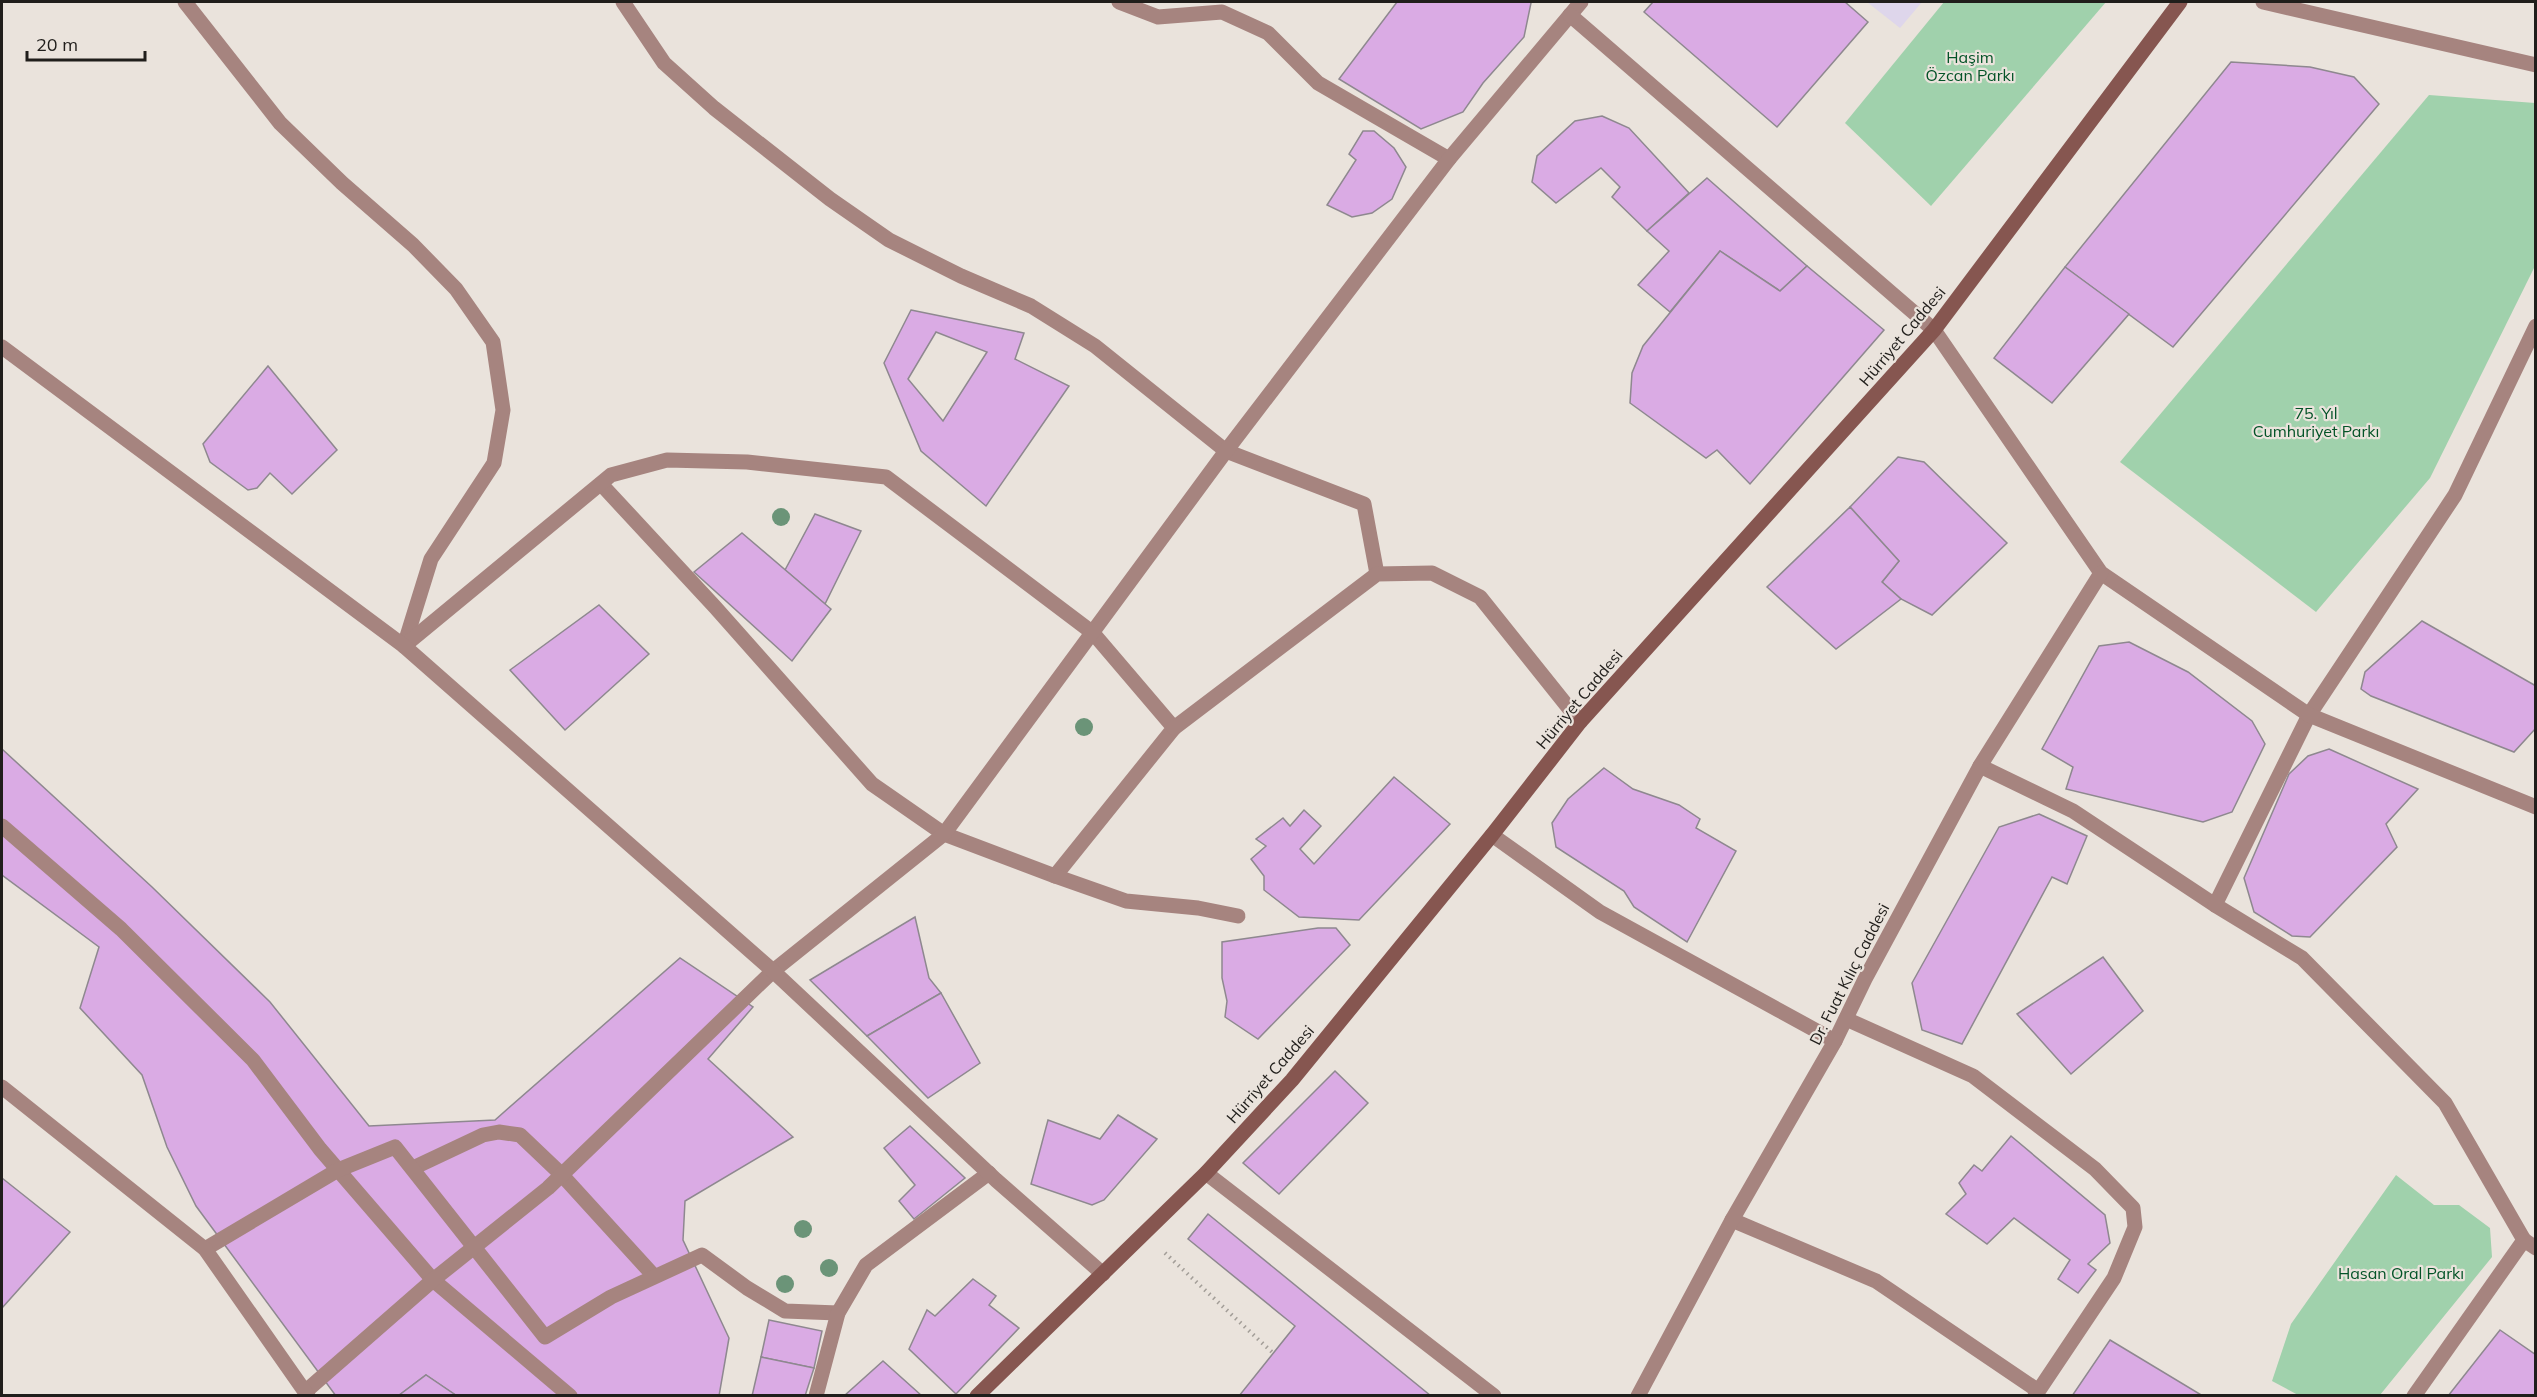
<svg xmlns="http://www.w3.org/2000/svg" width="2537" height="1397" font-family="Mulish,sans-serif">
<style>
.education{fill:#ded6eb}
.green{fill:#a0d1ac}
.building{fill:#daabe4;stroke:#8e888f;stroke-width:1.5;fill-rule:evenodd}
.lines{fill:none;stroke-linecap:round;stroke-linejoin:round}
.path{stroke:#a39e98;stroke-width:4;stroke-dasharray:1.5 4.5;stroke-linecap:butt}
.pedestrian{stroke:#a6847f;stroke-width:15}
.minor{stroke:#a6847f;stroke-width:15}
.tertiary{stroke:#a6847f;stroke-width:15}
.secondary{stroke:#865650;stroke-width:15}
.tree{fill:#6b9478}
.labels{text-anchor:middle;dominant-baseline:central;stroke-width:4.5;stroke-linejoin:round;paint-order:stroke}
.park-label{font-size:16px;fill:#035327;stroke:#eae3dc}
.street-label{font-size:16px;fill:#201e1b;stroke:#eae3dc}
</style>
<rect width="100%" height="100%" fill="#eae3dc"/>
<path class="education" d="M1867,2H1922L1900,28Z"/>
<g class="green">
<path d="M1944,2H2106L1931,206L1845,123Z"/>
<path d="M2429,95L2535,103V266L2430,478L2316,612L2120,462Z"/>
<path d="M2396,1175L2434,1205H2459L2490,1228L2492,1257L2380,1395H2298L2272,1381L2291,1324Z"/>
</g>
<g class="building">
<path d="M1397,2H1531V3L1524,37L1483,83L1463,112L1421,129L1339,79Z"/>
<path d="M1653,2H1845L1868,22L1777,127L1644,12Z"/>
<path d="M2231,62L2310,67L2354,77L2379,104L2173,347L2065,267Z"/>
<path d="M1602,116L1629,128L1689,193L1647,231L1612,197L1620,187L1601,168L1556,203L1532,182L1537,156L1575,121Z"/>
<path d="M1363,131H1374L1394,148L1406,167L1392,199L1372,213L1352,217L1327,205L1356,160L1349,154Z"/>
<path d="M1707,178L1807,266L1780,291L1720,251L1670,312L1638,285L1669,251L1647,231Z"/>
<path d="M1720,251L1780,291L1807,266L1884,330L1750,484L1717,450L1706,458L1630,403L1632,373L1643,346Z"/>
<path d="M2065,267L2129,314L2052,403L1994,358Z"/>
<path d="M911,310L1024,333L1015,359L1069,386L986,506L921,451L884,363ZM936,332L987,352L943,421L908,379Z"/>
<path d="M268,366L337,450L292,494L270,473L257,488L248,490L210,462L203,444Z"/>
<path d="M1898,457L1924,462L2007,543L1932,615L1901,599L1882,582L1899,561L1850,507Z"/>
<path d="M1850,507L1899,561L1882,582L1901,599L1836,649L1767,587Z"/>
<path d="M815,514L861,531L825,604L785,570Z"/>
<path d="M742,533L831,609L792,661L694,572Z"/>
<path d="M599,605L649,654L565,730L510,670Z"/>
<path d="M2422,621L2536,686V728L2514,752L2371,696L2361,689L2365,672Z"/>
<path d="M2129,642L2188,672L2252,721L2265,744L2232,812L2203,822L2066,789L2073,767L2042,749L2099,646Z"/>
<path d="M2,749L152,887L270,1002L369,1126L495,1120L680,958L753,1007L708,1059L793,1137L685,1201L683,1240L729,1338L719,1396H457L426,1375L398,1396H336L196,1206L167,1147L142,1075L80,1008L99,947L2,875Z"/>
<path d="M2329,749L2418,789L2386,824L2397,847L2310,937L2292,936L2254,912L2244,878L2289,774L2308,756Z"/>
<path d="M1604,768L1633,789L1679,805L1700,819L1696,828L1736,851L1687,942L1634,907L1624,891L1556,847L1552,823L1568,799Z"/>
<path d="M1394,777L1450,824L1359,920L1299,917L1264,890V876L1251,859L1266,846L1256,839L1283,818L1290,826L1304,810L1321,826L1300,849L1314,864Z"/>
<path d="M2039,814L2087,836L2067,884L2052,877L1962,1044L1922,1030L1912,983L1999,827Z"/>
<path d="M915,917L929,978L941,993L867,1036L810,980Z"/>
<path d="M1318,928H1336L1350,945L1258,1039L1225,1017L1227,1001L1222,978V942Z"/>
<path d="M2103,957L2143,1011L2071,1074L2017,1014Z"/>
<path d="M941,993L980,1063L928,1098L867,1036Z"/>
<path d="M1335,1071L1368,1103L1279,1194L1243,1163Z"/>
<path d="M1118,1115L1157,1139L1104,1200L1092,1205L1031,1184L1048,1120L1100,1139Z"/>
<path d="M910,1126L965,1178L914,1219L899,1201L915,1185L884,1148Z"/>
<path d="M2011,1136L2105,1215L2110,1243L2088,1264L2096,1270L2078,1293L2058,1279L2070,1260L2014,1218L1987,1244L1946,1214L1966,1194L1959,1183L1974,1165L1982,1171Z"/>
<path d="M2,1178L70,1232L2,1308Z"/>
<path d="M1208,1214L1431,1396H1239L1295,1326L1188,1239Z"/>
<path d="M973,1279L996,1296L989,1305L1019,1328L956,1394L909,1349L927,1310L935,1316Z"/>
<path d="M769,1320L822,1331L814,1368L761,1357Z"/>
<path d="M2500,1330L2536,1355V1396H2448Z"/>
<path d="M2110,1340L2203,1396H2072Z"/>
<path d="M761,1357L814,1368L805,1396H752Z"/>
<path d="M883,1361L922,1396H844Z"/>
<path d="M426,1375L457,1396H398Z"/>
</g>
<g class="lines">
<path class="path" d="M1165,1253L1273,1353"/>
<g class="pedestrian">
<path d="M601,484L715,607L872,784L944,834"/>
<path d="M2,826L121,929L253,1060L320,1149L433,1280L570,1396"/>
<path d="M413,1168L483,1135L499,1132L520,1135L561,1174L654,1276"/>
<path d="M205,1249L338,1170L395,1147L545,1337L611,1297L702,1255L747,1288L785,1311L838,1313"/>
<path d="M306,1391L433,1280L548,1188L773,971"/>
<path d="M816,1396L838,1313L866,1265L989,1173"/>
</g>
<g class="minor">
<path d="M185,2L280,123L342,183L413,245L456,289L493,342L503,410L494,463L431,559L404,646"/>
<path d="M623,2L664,63L714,108L830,199L889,240L961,276L1031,306L1095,346L1226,451L1364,504L1377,574"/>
<path d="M1119,2L1158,17L1222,12L1268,33L1318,83L1449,159"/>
<path d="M2263,2L2536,65"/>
<path d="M404,646L611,475L667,460L747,462L886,477L1093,633L1174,728L1055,876L944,834"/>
<path d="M1174,728L1377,574L1432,573L1480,597L1580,722"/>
<path d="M1980,766L2073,811L2215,905"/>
<path d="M1492,835L1600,912L1835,1041"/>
<path d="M1055,876L1126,901L1198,908L1238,916"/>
<path d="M773,971L944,834L1226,451L1449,159L1581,2"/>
<path d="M1846,1019L1973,1076L2095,1169L2133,1208L2135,1227L2114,1278L2035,1396"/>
<path d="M1732,1220L1876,1281L2037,1390"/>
<path d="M2524,1240L2445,1103L2302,958L2215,905L2309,715L2455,495L2536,326"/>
<path d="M2414,1396L2524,1240L2536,1248"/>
</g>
<g class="tertiary">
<path d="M1570,15L1934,330L2101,573L2309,715L2536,807"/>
<path d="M2,347L404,646L773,971L996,1180L1103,1274"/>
<path d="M2,1087L205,1249L308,1396"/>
<path d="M1206,1173L1494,1396"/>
<path d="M1638,1396L1732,1220L1835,1041L1865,979L1980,766L2101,573"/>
</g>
<path class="secondary" d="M977,1396L1206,1173L1292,1080L1492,835L1580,722L1934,330L2180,2"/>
</g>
<g class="tree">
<circle cx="781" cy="517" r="9"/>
<circle cx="1084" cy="727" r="9"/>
<circle cx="803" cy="1229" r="9"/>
<circle cx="829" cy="1268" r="9"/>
<circle cx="785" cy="1284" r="9"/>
</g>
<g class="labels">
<g class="park-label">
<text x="1970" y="57">Haşim<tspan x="1970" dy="18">Özcan Parkı</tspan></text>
<text x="2316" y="413">75. Yıl<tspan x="2316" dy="18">Cumhuriyet Parkı</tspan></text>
<text x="2401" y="1273">Hasan Oral Parkı</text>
</g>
<g class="street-label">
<text transform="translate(1902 336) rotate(-50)">Hürriyet Caddesi</text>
<text transform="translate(1579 699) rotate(-50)">Hürriyet Caddesi</text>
<text transform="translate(1849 974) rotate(-63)">Dr. Fuat Kılıç Caddesi</text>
<text transform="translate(1270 1074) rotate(-49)">Hürriyet Caddesi</text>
</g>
</g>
<rect width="2537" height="1397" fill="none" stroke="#201e1b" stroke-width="6"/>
<path d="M27 51v9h118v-9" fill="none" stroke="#201e1b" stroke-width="3"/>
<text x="36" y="51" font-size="18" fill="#201e1b" stroke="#eae3dc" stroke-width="4.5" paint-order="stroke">20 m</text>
</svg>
